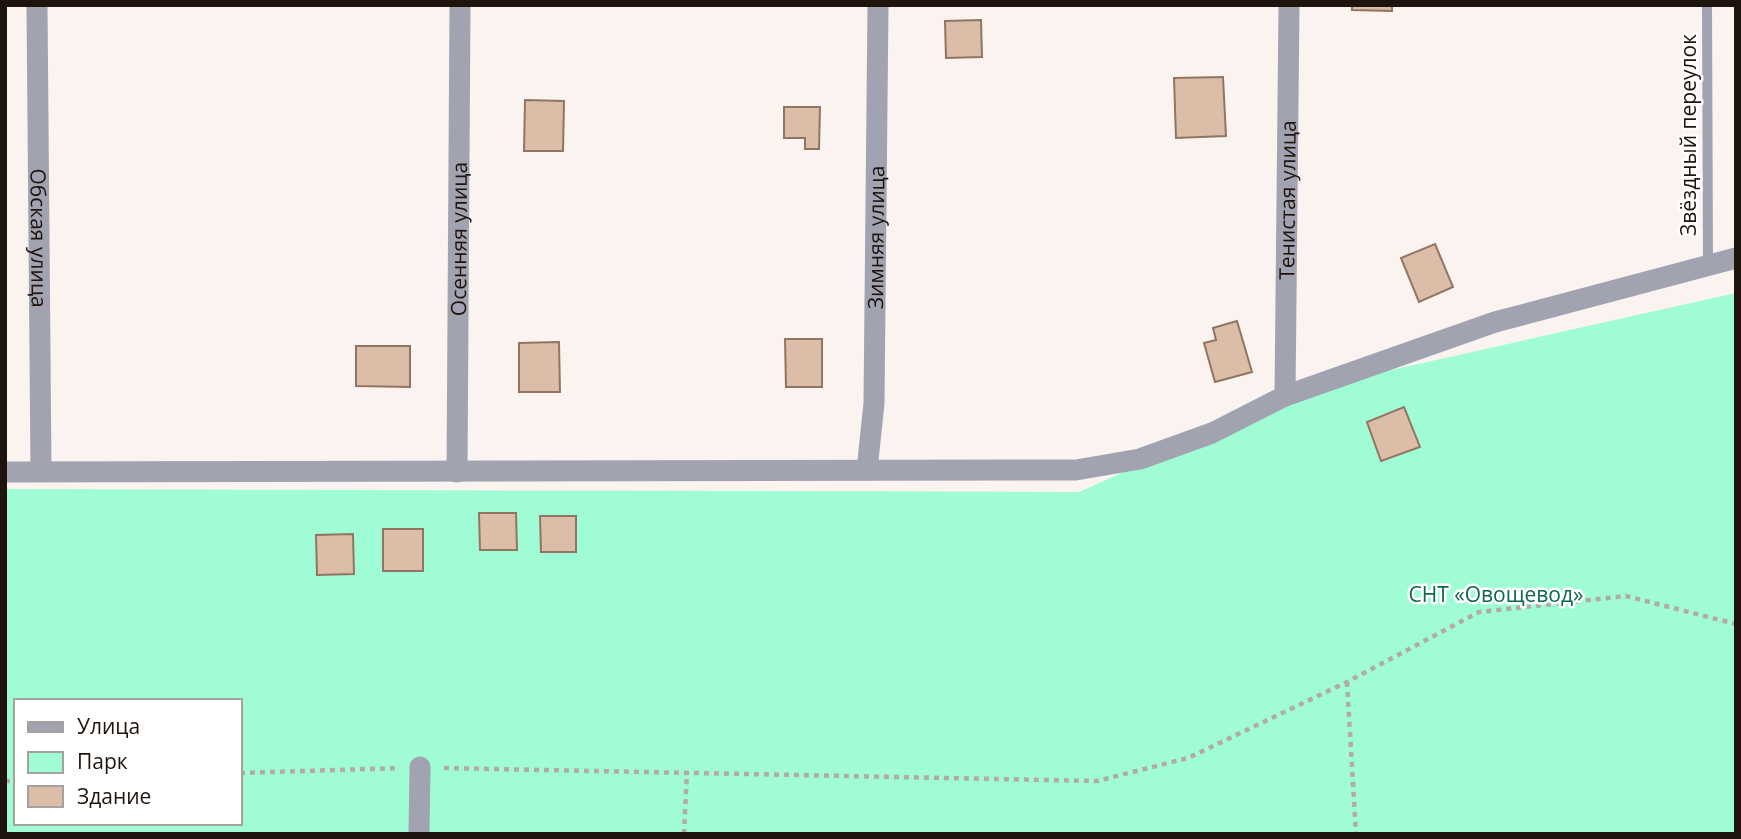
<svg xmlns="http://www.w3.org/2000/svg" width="1741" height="839" font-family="'Open Sans',sans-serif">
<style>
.green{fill:#9ffcd4;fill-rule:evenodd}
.building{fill:#dbbda8;stroke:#917562;stroke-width:2}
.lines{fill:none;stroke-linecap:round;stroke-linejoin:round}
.path{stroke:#b3aaa5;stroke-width:4.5;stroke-dasharray:5 5;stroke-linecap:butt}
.lane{stroke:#a2a3b1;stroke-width:10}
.street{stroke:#a2a3b1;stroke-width:21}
.labels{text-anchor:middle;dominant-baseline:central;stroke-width:5;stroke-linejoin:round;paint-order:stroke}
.street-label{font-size:21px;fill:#1f130d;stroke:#fff}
.park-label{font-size:21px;fill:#0b684a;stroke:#fff}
</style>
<rect width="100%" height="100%" fill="#faf3ef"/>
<path class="green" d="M1736,293V834H5V489L1079,492L1315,387ZM16,701H240V823H16Z"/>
<g class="building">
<path d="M1352,5H1392V11L1352,10Z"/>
<path d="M981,20L982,57L946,58L945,21Z"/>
<path d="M1223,77L1226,136L1176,138L1174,78Z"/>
<path d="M525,100L564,101L563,151H524Z"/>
<path d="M784,107H820L819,149H805V138H784Z"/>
<path d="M1435,244L1453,287L1419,302L1401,258Z"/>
<path d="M1237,321L1252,372L1215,382L1204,343L1216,340L1213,328Z"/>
<path d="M785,339H822V387H786Z"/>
<path d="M559,342L560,392H519V343Z"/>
<path d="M356,346H410V387L356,386Z"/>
<path d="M1404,407L1420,447L1381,461L1367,422Z"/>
<path d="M479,513H516L517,550H480Z"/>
<path d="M540,516H576V552H541Z"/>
<rect x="383" y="529" width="40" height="42"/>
<path d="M353,534L354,574L317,575L316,535Z"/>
</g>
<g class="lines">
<g class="path">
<path d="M1347,682L1356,834"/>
<path d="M444,768L1097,781L1188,758L1347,682L1479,612L1626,596L1736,624"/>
<path d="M240,773L400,768"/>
<path d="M5,781H16"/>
<path d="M684,834L687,772"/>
</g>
<path class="lane" d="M1707,5L1708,264"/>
<g class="street">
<path id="s1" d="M37,5L41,471"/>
<path id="s2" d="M1285,396L1289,5"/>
<path id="s3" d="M867,470L874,403L878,5"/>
<path d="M5,472L1076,470L1140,459L1212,433L1285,396L1495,322L1736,258"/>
<path id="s4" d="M457,472L460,5"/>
<path d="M419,834L420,767"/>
</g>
</g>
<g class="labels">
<g class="street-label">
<text transform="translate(1688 135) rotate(-90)">Звёздный переулок</text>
<text stroke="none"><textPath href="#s2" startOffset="196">Тенистая улица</textPath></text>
<text stroke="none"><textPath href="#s1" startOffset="233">Обская улица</textPath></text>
<text stroke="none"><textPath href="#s3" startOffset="233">Зимняя улица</textPath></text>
<text stroke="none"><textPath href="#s4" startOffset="233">Осенняя улица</textPath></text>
</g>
<g class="park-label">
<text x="1496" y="594">СНТ «Овощевод»</text>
</g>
</g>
<rect width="1741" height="839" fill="none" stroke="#1f130d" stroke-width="14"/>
<rect x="14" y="699" width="228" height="126" fill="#ffffff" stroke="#a5a19e" stroke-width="2"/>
<rect x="28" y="722" width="35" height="10" fill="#a2a3b1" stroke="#a5a19e" stroke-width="2"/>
<text x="77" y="734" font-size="21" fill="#1f130d">Улица</text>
<rect x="28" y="752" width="35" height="21" fill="#9ffcd4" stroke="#a5a19e" stroke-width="2"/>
<text x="77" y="769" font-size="21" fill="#1f130d">Парк</text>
<rect x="28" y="786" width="35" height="21" fill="#dbbda8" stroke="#a5a19e" stroke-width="2"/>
<text x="77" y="804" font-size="21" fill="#1f130d">Здание</text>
</svg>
